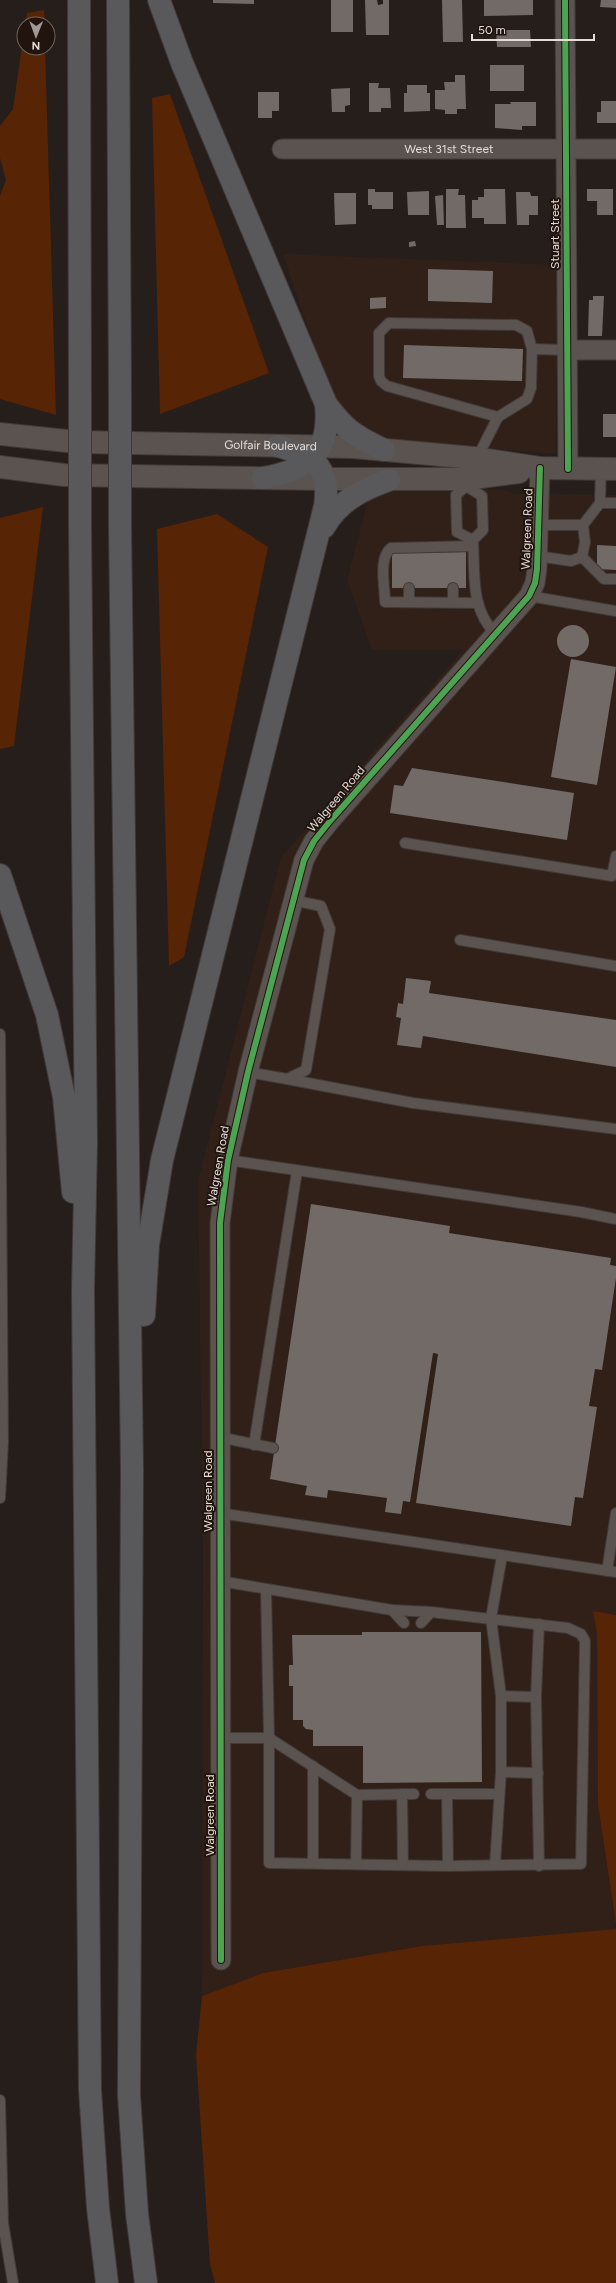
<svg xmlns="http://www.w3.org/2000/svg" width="616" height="2283" font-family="Figtree,sans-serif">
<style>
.built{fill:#312018}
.green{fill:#572405}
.building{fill:#726a67}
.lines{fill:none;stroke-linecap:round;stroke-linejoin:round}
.service-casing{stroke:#413a39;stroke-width:12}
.minor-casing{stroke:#413a39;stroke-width:21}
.secondary-casing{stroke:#413a39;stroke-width:24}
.motorway-casing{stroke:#413a39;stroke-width:24}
.service{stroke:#5a5350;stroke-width:10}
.minor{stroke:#5a5350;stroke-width:19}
.secondary{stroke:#5a5350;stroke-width:22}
.motorway{stroke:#59595c;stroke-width:22}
.motorway-bridge-casing{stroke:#413a39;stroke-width:24;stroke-linecap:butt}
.motorway-bridge{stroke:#59595c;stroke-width:22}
.cycleway-casing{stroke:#21140e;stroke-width:8}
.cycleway{stroke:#4ca352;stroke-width:6}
.labels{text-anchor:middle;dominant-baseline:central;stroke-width:4;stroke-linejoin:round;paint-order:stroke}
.street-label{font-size:12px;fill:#e5dbd7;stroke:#21140e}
</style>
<rect width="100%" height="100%" fill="#261e1b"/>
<g class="built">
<path d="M283,254L558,265L556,454L389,440L374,438L355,427L330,394Z"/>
<path d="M501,489L516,494L616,495V1615L593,1611L597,1634L598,1805L616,1929L422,1946L263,1973L202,1996L203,1553L198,1181L281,857L463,650H372L347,580L370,493L399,490Z"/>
</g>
<g class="green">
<path d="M44,10L45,24H25L27,13Z"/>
<path d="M24,31V48H45L56,415L0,399V196L6,180L0,158V126L13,109Z"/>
<path d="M170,94L269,373L160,414L152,98Z"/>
<path d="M43,507L14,746L0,749V518Z"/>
<path d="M217,514L268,547L184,957L169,966L157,529Z"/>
<path d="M593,1611L616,1615V1925L598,1805L597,1634Z"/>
<path d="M616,1929V2283H215L210,2264L196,2055L202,1996L263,1973L422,1946Z"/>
</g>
<g class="building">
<path d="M213,0H254V4L213,3Z"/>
<rect x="331" y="0" width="22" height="32"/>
<path d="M365,0H377L378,5L383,4V0H389V35H366Z"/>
<path d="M442,0H462L463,42H443Z"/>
<path d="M484,0H533V15L484,16Z"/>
<path d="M601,0H616V8L600,7Z"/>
<path d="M496,30H530L531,47H497Z"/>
<rect x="490" y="65" width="34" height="26"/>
<path d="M455,75H465L466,109H457V114H445V110L435,109V90H445L444,82H455Z"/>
<path d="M369,83H379L378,88H390L391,108H381V112H369Z"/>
<path d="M407,85H427V93H430V111L404,112V93H407Z"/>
<path d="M350,88V105L345,106V112H332L331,89Z"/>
<path d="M258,92H279V111H272V118H258Z"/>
<path d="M601,101H616V123H597V112H601Z"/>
<path d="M510,102H536V126H522V130L495,128V104H511Z"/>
<path d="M368,189H375V192H393V209H372V205H368Z"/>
<path d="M446,189H459L458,195H465L466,228H446Z"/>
<path d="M484,189H505L506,224H484V218H472V200H478V197H484Z"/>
<path d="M587,189H613V215H597V201H587Z"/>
<path d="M429,191V215H408L407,192Z"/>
<path d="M516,192H530L531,196H538V215H529V225H517Z"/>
<path d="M334,193H356V224L335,225Z"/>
<path d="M443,195L444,225H437L435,196Z"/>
<path d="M415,241L416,246L409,247V242Z"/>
<path d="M428,269L493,271L492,303L428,301Z"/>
<path d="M593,296H604L602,336H588L589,300H593Z"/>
<path d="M386,297V308L370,309V298Z"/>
<path d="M404,345L523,349L522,381L403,378Z"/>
<rect x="603" y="414" width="13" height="23"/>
<path d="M597,545L616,546V570L597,569Z"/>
<path d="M466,552V588H392V553Z"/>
<circle cx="573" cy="641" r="16"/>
<path d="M571,659L616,667L597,785L551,777Z"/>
<path d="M412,768L574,793L567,840L390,813L394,785L403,786Z"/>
<path d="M406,978L431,981L429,993L616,1020V1067L423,1036L421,1048L397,1045L401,1018L396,1017L398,1003L403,1004Z"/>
<path d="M311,1204L450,1226L449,1233L611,1258L610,1265L616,1266V1278L602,1370L595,1369L589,1406L597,1407L583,1498L575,1497L571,1526L416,1503L438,1354L433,1353L410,1502L403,1501L401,1514L385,1512L387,1498L328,1490L327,1498L305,1495L307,1486L270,1479Z"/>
<path d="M362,1632H481L482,1782L363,1783V1746H313V1730L306,1729L303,1726V1720H293V1686H289V1665H293L292,1635H362Z"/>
</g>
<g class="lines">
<g class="service-casing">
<g id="service">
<path d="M498,417L387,386L381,381L379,376V333L389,323L516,325L527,331L532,349"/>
<path d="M477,458L498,417L527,399L531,388L532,349L567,350"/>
<path d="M466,486L482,496L483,530L473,540C475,572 470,610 496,634"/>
<path d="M466,486L456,495L457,532L473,540"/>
<path d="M600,503H616"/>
<path d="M538,525H583L600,503L601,469"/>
<path d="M473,546L391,548C378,558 385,587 385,602L476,603"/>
<path d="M537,556L571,561L582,557L604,579H616"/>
<path d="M582,557L585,542L583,525"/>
<path d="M453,588V602"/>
<path d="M529,596L616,611"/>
<path d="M409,602V588"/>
<path d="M405,843L612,876L616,856"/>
<path d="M460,940L616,966"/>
<path d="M0,1034L3,1442L0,1498"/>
<path d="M248,1072L287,1079L306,1070L330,929L321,906L292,900"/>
<path d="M287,1079L413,1103L616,1129"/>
<path d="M228,1160L581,1212L616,1219"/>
<path d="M219,1437L273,1448"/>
<path d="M254,1445L297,1171"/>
<path d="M219,1513L616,1572"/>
<path d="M607,1571L616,1513"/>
<path d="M220,1581L392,1610L431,1612L568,1628L581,1634L585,1641L581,1864L448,1866L269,1863V1738H220"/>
<path d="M266,1589L269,1738L357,1795L414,1794"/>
<path d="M392,1610L404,1623"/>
<path d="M421,1623L431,1612"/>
<path d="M539,1624L536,1697L539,1866"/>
<path d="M501,1696L536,1697"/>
<path d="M313,1766V1863"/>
<path d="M501,1772L538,1773"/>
<path d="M402,1794L403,1865"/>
<path d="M431,1794H499"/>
<path d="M447,1794L448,1866"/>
<path d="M356,1864L357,1795"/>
<path d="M495,1865L501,1772V1696L491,1618L502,1556"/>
<path d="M0,2100L3,2223L13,2283"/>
</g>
</g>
<g class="minor-casing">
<g id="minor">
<path d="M565,0L568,469"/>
<path id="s1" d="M282,149H616"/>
<path d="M567,350H616"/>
<path d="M221,1960L220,1223L228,1160L248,1072L304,860L314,841L330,821L529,596L535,583L537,569L540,468"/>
</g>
</g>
<g class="secondary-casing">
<g id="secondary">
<path id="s2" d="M0,434L76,442L353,447L474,458L540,468L616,469"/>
<path d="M0,467L64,475L325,479H466L519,472"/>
</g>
</g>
<g class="motorway-casing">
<g id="motorway">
<path d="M79,0L80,395"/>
<path d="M118,0L120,397"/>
<path d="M159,0L182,63L326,404C331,454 308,470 263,478"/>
<path d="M326,404C346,431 355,436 384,450"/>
<path d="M80,525L86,1143L83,1290L90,2090L98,2208L107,2283"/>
<path d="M120,525L132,1471L129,2095L137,2214L146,2283"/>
<path d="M324,527C339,501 361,490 389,480"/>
<path d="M0,875L47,1015L64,1097L73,1192"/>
<path d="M144,1315L148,1245L162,1160L325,506C331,466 313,456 278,446"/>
</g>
</g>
<use href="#service" class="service"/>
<use href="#minor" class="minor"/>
<use href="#secondary" class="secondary"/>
<use href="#motorway" class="motorway"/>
<g class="motorway-bridge-casing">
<g id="motorway-bridge">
<path d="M120,397V525"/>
<path d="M80,525V395"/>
</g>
</g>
<use href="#motorway-bridge" class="motorway-bridge"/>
<g class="cycleway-casing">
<g id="cycleway">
<path d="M565,0L568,469"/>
<path d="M221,1960L220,1223L228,1160L248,1072L304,860L314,841L330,821L529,596L535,583L537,569L540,468"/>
</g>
</g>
<use href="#cycleway" class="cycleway"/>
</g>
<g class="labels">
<g class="street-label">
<text stroke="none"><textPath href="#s1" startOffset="167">West 31st Street</textPath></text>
<text transform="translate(555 234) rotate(-90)">Stuart Street</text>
<text stroke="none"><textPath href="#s2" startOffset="271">Golfair Boulevard</textPath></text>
<text transform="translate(527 529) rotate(-88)">Walgreen Road</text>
<text transform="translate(336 799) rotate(-50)">Walgreen Road</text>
<text transform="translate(218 1166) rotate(-80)">Walgreen Road</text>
<text transform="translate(208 1491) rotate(-90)">Walgreen Road</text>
<text transform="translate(210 1815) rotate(-90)">Walgreen Road</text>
</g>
</g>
<g transform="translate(36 36) rotate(181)"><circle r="19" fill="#21140e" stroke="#6f645e"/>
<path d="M0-3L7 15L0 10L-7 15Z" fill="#a29995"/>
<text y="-6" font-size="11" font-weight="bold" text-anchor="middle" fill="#e5dbd7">N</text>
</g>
<path d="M472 34v6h122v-6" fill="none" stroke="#e5dbd7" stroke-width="2"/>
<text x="478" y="34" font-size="12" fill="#e5dbd7" stroke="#21140e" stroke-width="3" paint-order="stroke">50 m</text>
</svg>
